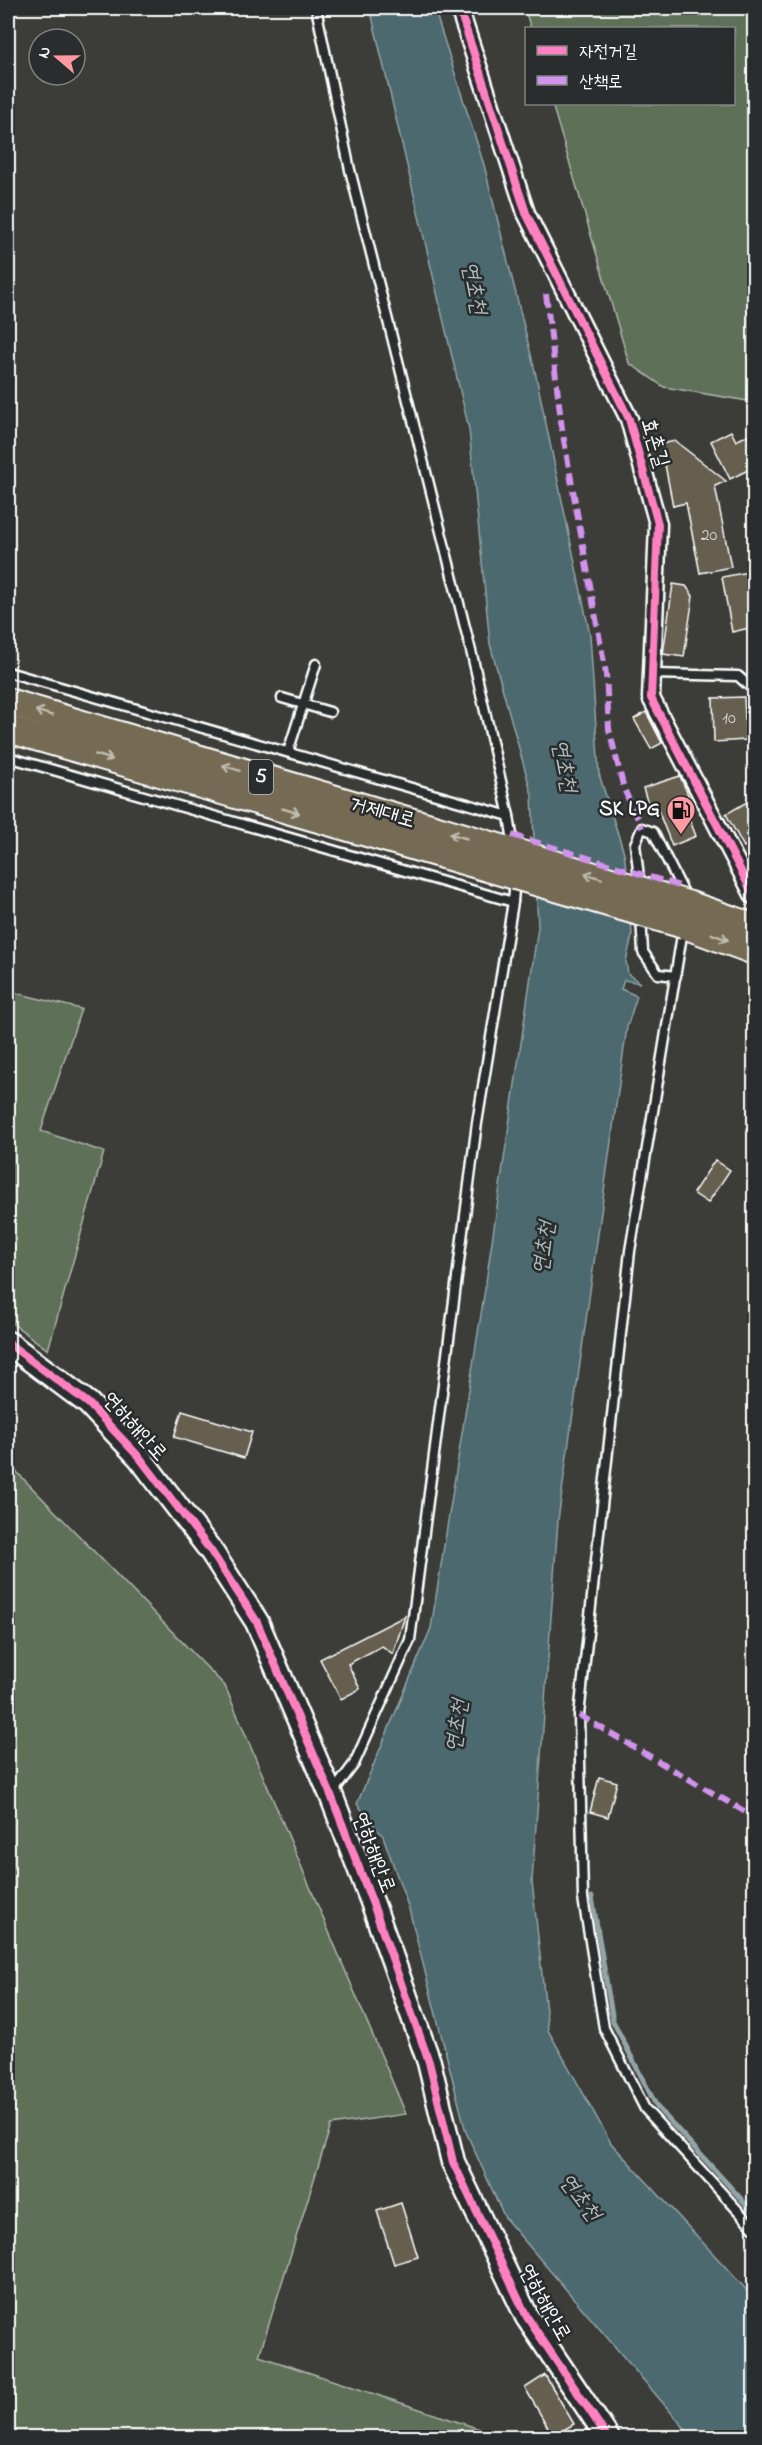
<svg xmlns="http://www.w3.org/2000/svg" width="762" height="2445" font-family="'Indie Flower','Poor Story',sans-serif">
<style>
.green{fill:#5e6f58;stroke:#aeb7ac;stroke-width:1.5}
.water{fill:#4b696e;stroke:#93a5a8;stroke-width:1.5}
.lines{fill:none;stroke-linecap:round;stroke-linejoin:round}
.stream{stroke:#93a5a8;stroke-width:5}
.building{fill:#665e4f;stroke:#fff;stroke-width:1.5}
.lane-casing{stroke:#fff;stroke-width:13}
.street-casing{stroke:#fff;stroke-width:21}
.secondary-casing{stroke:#fff;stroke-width:27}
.primary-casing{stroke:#fff;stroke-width:30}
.lane{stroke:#2a2d2e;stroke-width:8}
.street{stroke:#2a2d2e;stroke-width:16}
.secondary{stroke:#2a2d2e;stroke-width:22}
.primary{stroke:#746b52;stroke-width:26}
.primary-bridge-casing{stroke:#fff;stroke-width:30;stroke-linecap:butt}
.primary-bridge{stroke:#746b52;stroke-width:26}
.quiet{stroke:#d193ec;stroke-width:6;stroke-dasharray:12 6;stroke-linecap:butt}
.cycleway-casing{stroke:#2a2d2e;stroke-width:11}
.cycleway{stroke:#ff80c0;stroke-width:8}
.oneway{stroke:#c0bcb1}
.labels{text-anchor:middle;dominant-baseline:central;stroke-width:5;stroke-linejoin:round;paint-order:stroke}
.number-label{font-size:18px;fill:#d9d7d3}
.shield{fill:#2a2d2e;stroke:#bfc0c0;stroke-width:1.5}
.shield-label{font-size:20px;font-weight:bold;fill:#fff}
.street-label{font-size:21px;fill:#fff;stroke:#2a2d2e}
.poi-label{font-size:21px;font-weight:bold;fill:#fff;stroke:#2a2d2e;text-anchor:end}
.water-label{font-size:22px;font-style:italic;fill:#aebcbe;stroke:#2a2d2e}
</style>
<rect width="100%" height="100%" fill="#3c3c38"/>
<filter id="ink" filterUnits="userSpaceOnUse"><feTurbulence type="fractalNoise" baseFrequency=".0167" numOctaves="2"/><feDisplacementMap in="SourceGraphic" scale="12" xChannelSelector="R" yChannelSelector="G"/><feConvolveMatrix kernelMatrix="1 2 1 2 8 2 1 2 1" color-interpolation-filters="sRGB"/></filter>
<g filter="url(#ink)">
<g class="green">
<path d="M524,8H754V402L664,387L629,363L552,104H734V28H531Z"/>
<path d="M8,991L81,1009L41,1131L104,1152L48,1350L8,1320Z"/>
<path d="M8,1463L225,1686L406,2114L331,2125L259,2356L504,2437H8Z"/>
</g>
<path class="water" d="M370,8H434L484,165L535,371L590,635L599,774L624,853L630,898L632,936L626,961L628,974L640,983L624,980L621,989L637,996L627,1027L558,1520L532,1881L548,2030L611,2143L754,2298V2437H692L505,2218L466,2132L409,1909L383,1836L357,1804L431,1628L485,1289L538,927L532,795L490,644L469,429Z"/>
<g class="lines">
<path class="stream" d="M592,1897L613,2021L657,2107L754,2213"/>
</g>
<g class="building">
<path d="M731,431L736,441L754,432V467L730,479L711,441Z"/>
<path d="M675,441L726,481L715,486L731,567L700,573L686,503L673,506L661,444Z"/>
<path d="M754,571V627L732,632L722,577Z"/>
<path d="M673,584L686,586L693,596L684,657L663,654Z"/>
<path d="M744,697L746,740L714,742L713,698Z"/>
<path d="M646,712L662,743L651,749L634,719Z"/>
<path d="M680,776L689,797L682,800L696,836L672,846L657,808L650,810L643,788Z"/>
<path d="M754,798V841L744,847L726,814Z"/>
<path d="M715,1160L730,1170L708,1203L693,1193Z"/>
<path d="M182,1411L252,1432L244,1458L174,1437Z"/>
<path d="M405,1616L393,1654L382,1646L348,1664L360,1689L341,1699L320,1659Z"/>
<path d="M599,1777L617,1782L608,1817L590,1812Z"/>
<path d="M401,2203L418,2257L394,2264L377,2211Z"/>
<path d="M545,2375L574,2424L553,2436L525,2388Z"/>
</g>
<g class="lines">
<g class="lane-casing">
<g id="lane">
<path d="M316,8L350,170L473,659L509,816L514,848"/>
<path d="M8,672L509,816"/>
<path d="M652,674L738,676L754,690"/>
<path d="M282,698L330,712"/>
<path d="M288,752L316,664"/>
<path d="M8,757L513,902"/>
<path d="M640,885L635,844L642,828L653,832L687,899"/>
<path d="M641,916L643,952L658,974L676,976"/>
<path d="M683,929L630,1251L579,1715L583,1898L604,2028L645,2109L754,2228"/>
<path d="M333,1792L354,1764L410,1640L477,1123L513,902L515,878"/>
</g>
</g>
<g class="street-casing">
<path id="street" d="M459,8L526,213L629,419L658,524L651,698L754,896"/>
</g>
<g class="secondary-casing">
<path id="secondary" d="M8,1343L88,1403L140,1458L211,1551L257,1622L331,1795L374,1907L429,2062L453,2162L527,2317L608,2438"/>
</g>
<g class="primary-casing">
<g id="primary">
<path d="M8,702L515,852"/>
<path d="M8,729L515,876"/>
<path d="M690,905L754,927"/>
<path d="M684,925L754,951"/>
</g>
</g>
<use href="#lane" class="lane"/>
<use href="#street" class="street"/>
<use href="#secondary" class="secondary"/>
<use href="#primary" class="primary"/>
<g class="primary-bridge-casing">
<g id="primary-bridge">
<path d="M515,852L690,905"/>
<path d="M515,876L684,925"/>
</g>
</g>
<use href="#primary-bridge" class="primary-bridge"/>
<g class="quiet">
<path d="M546,294L562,429L606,674L609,729L624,789L642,828"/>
<path d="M512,835L680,886"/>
<path d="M579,1715L754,1817"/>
</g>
<g class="cycleway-casing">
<g id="cycleway">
<path d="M459,8L526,213L629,419L658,524L651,698L754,896"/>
<path d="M8,1343L88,1403L140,1458L211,1551L257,1622L331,1795L374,1907L429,2062L453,2162L527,2317L608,2438"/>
</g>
</g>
<use href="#cycleway" class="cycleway"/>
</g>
<defs><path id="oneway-shaft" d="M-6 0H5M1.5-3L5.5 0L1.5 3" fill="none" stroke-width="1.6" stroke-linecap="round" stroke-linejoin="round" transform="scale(1.5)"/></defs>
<g class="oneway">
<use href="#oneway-shaft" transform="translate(44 713) rotate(-163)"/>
<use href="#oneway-shaft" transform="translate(104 757) rotate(16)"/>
<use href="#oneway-shaft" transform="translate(231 768) rotate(-163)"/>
<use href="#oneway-shaft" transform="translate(291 811) rotate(16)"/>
<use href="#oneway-shaft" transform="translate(458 836) rotate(-164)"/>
<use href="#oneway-shaft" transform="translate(593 876) rotate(-163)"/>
<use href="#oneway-shaft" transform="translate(720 937) rotate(21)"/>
</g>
</g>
<defs>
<g id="fuel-pin" transform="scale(1.5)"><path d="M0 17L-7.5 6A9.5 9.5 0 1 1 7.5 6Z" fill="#ff9aa2" stroke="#2a2d2e"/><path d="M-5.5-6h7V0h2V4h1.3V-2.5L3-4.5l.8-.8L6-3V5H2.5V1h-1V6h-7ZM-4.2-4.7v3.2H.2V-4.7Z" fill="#111"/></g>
</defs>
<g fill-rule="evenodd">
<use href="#fuel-pin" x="681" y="810"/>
</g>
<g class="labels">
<g class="number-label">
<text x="709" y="536">20</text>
<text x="729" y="719">10</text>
</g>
<rect class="shield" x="249" y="760" width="24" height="34" rx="4.5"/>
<g class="shield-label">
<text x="261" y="777">5</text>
</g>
<g class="street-label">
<text transform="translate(654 443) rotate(73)">효촌길</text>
<text transform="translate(382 813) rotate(16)">거제대로</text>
<text transform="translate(134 1427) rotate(48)">연하해안로</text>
<text transform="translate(373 1853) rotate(69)">연하해안로</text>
<text transform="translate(544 2303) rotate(61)">연하해안로</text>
</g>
<g class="poi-label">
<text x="660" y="810">SK LPG</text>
</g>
<g class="water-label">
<text transform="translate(473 288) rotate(79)">연초천</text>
<text transform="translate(563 766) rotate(79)">연초천</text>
<text transform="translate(545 1248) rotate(-82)">연초천</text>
<text transform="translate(458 1726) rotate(-82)">연초천</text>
<text transform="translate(579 2198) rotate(53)">연초천</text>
</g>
</g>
<rect width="762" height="2445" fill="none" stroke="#2a2d2e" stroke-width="30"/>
<rect x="15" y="15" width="732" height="2415" fill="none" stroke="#fff" stroke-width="2" filter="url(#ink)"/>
<rect x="525" y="27" width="210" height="78" fill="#2a2d2e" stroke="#7f8182" stroke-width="1.5"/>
<rect x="537" y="46" width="30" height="9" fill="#ff80c0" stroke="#7f8182" stroke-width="1.5"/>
<text x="579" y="57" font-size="18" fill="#ffffff">자전거길</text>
<rect x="537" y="76" width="30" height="9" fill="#d193ec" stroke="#7f8182" stroke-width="1.5"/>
<text x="579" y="87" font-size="18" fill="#ffffff">산책로</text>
<g transform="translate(57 57) rotate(290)"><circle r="28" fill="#2a2d2e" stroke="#7f8182" stroke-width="1.5"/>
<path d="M0-4.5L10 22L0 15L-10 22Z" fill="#ff9aa2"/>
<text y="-9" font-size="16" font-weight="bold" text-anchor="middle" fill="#ffffff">N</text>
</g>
</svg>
